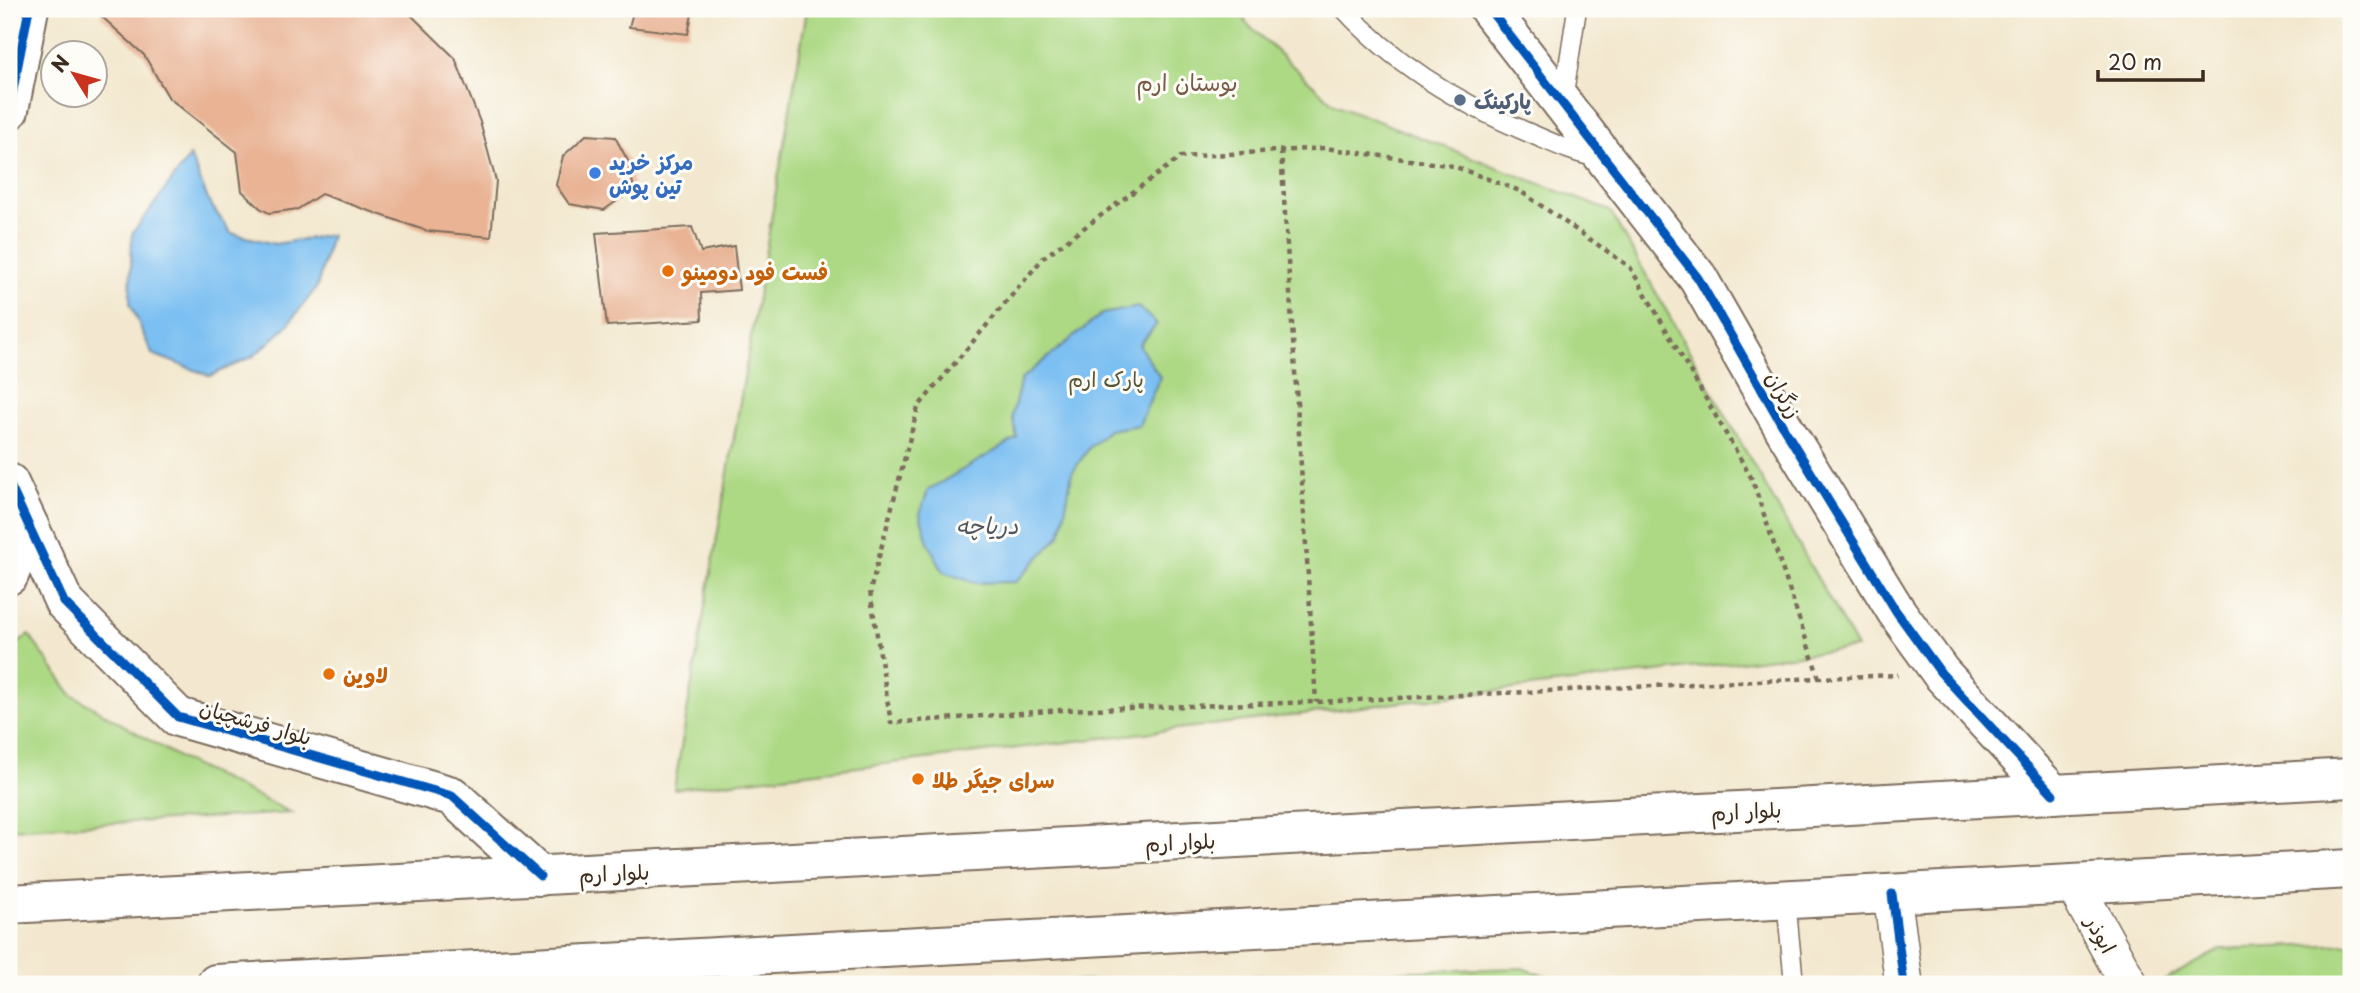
<svg xmlns="http://www.w3.org/2000/svg" width="2360" height="993" font-family="'Playpen Sans','Playpen Sans Arabic',sans-serif">
<style>
.green{fill:#add985;stroke:#748252;stroke-width:2}
.water{fill:#7cbff2;stroke:#5c7488;stroke-width:2}
.building{fill:#e9b394}
.lines{fill:none;stroke-linecap:round;stroke-linejoin:round}
.lane-casing{stroke:#7b6c5c;stroke-width:21}
.street-casing{stroke:#7b6c5c;stroke-width:40}
.secondary-casing{stroke:#7b6c5c;stroke-width:42}
.path{stroke:#7b6c5c;stroke-width:4.5;stroke-dasharray:5 5;stroke-linecap:butt}
.lane{stroke:#fff;stroke-width:18}
.street{stroke:#fff;stroke-width:37}
.secondary{stroke:#fff;stroke-width:38}
.cycleway-casing{stroke:#fdfcf7;stroke-width:13}
.cycleway{stroke:#0057b8;stroke-width:9}
.service-dot{fill:#5c6f8a;stroke:#fdfcf7;stroke-width:2.5}
.shop-dot{fill:#3f7fe0;stroke:#fdfcf7;stroke-width:2.5}
.food-dot{fill:#e8710a;stroke:#fdfcf7;stroke-width:2.5}
.labels{text-anchor:middle;dominant-baseline:central;stroke-width:6;stroke-linejoin:round;paint-order:stroke}
.service-label{font-size:21px;font-weight:bold;fill:#4e5e75;stroke:#fdfcf7;text-anchor:start}
.shop-label{font-size:21px;font-weight:bold;fill:#366cbe;stroke:#fdfcf7;text-anchor:start}
.food-label{font-size:21px;font-weight:bold;fill:#c56008;stroke:#fdfcf7;text-anchor:start}
.park-label{font-size:21px;fill:#585638;stroke:#fdfcf7}
.street-label{font-size:21px;fill:#3b2a1e;stroke:#fdfcf7}
.neighbourhood-label{font-size:23px;fill:#785a47;stroke:#fdfcf7}
.water-label{font-size:23px;font-style:italic;fill:#4e575e;stroke:#fdfcf7}
</style>
<rect width="100%" height="100%" fill="#fdfcf7"/>
<filter id="ink" filterUnits="userSpaceOnUse"><feTurbulence type="fractalNoise" baseFrequency=".0143" numOctaves="2"/><feDisplacementMap in="SourceGraphic" scale="14" xChannelSelector="R" yChannelSelector="G"/><feConvolveMatrix kernelMatrix="1 2 1 2 8 2 1 2 1" color-interpolation-filters="sRGB"/></filter>
<filter id="wash" filterUnits="userSpaceOnUse"><feTurbulence type="fractalNoise" baseFrequency=".00686" numOctaves="4" result="noise"/><feDisplacementMap in="SourceGraphic" scale="28" xChannelSelector="R" yChannelSelector="G"/><feGaussianBlur stdDeviation="1.57" result="paint"/><feColorMatrix in="noise" values="0 0 0 0 0 0 0 0 0 0 0 0 0 0 0 0 0 1.4 0 .05"/><feComposite in="paint" operator="in"/></filter>
<g filter="url(#wash)">
<rect width="100%" height="100%" fill="#f3e8cf"/>
<g class="green">
<path d="M807,9H1244L1245,22L1334,104L1610,211L1857,648L674,789Z"/>
<path d="M29,635L72,695L187,762L292,813L9,829V650Z"/>
<path d="M2351,944V984H2158L2221,949Z"/>
<path d="M1522,968L1571,984H987Z"/>
</g>
<g class="water">
<path d="M190,156L209,202L231,233L275,244L331,235L317,287L286,327L254,356L210,376L152,354L130,303L132,234Z"/>
<path d="M1138,307L1157,324L1139,345L1160,377L1139,425L1109,430L1089,448L1072,473L1061,534L1016,582L975,583L943,572L928,542L920,514L928,490L1017,438L1012,415L1021,379L1102,314Z"/>
</g>
<g id="blocks">
<g class="building">
<path d="M107,9H405L455,58L480,122L496,181L491,237L427,231L321,194L298,209L269,213L260,208L242,191L237,152L169,98L144,55L100,15Z"/>
<path d="M634,9H693L688,34L629,27Z"/>
<path d="M586,135L615,137L628,161L634,189L604,210L569,204L556,185L563,156Z"/>
<path d="M692,227L701,252L734,246L739,290L701,293L702,320L607,326L596,233Z"/>
</g>
</g>
</g>
<g filter="url(#ink)">
<use href="#blocks" fill-opacity="0" stroke="#7b6c5c" stroke-width="2"/>
<g class="lines">
<g class="lane-casing">
<g id="lane">
<path d="M1344,9C1395,65 1464,106 1534,135C1555,144 1576,154 1599,158"/>
<path d="M1563,100L1577,9"/>
<path d="M1786,899L1794,984"/>
</g>
</g>
<g class="street-casing">
<g id="street">
<path d="M2074,884L2129,984"/>
<path d="M1892,894L1904,984"/>
</g>
</g>
<g class="secondary-casing">
<g id="secondary">
<path d="M1489,9L1698,278L1785,430L1896,611L1941,673L2053,794"/>
<path d="M9,110L29,9"/>
<path d="M9,483L64,602L178,717L452,796L540,876"/>
<path d="M9,575L29,526"/>
<path d="M9,904L2351,778"/>
<path d="M216,984L2351,869"/>
</g>
</g>
<g class="path">
<path d="M1281,151L1316,702"/>
<path d="M1819,678L1752,479L1630,267L1520,191L1453,166L1325,148L1181,157L1044,257L918,407L870,591L891,723L1062,710L1316,702L1819,678L1898,675"/>
</g>
<use href="#lane" class="lane"/>
<use href="#street" class="street"/>
<use href="#secondary" class="secondary"/>
<g class="cycleway-casing">
<g id="cycleway">
<path d="M1489,9L1698,278L1785,430L1896,611L1941,673L2053,794"/>
<path d="M9,110L29,9"/>
<path d="M9,483L64,602L178,717L452,796L540,876"/>
<path d="M1892,894L1904,984"/>
</g>
</g>
<use href="#cycleway" class="cycleway"/>
</g>
</g>
<circle class="service-dot" cx="1460" cy="100" r="7"/>
<circle class="shop-dot" cx="595" cy="173" r="7"/>
<g class="food-dot">
<circle cx="668" cy="271" r="7"/>
<circle cx="329" cy="674" r="7"/>
<circle cx="918" cy="779" r="7"/>
</g>
<g class="labels">
<g class="service-label">
<text x="1474" y="100">پارکینگ</text>
</g>
<g class="shop-label">
<text x="609" y="161">مرکز خرید<tspan x="609" dy="24">تین پوش</tspan></text>
</g>
<g class="food-label">
<text x="682" y="271">فست فود دومینو</text>
<text x="343" y="674">لاوین</text>
<text x="932" y="779">سرای جیگر طلا</text>
</g>
<g class="park-label">
<text x="1106" y="378">پارک ارم</text>
</g>
<g class="street-label">
<text transform="translate(1785 394) rotate(60)">زرگران</text>
<text transform="translate(256 721) rotate(16)">بلوار فرشچیان</text>
<text transform="translate(1746 810) rotate(-3)">بلوار ارم</text>
<text transform="translate(1180 841) rotate(-3)">بلوار ارم</text>
<text transform="translate(614 872) rotate(-3)">بلوار ارم</text>
<text transform="translate(2102 934) rotate(61)">ابوذر</text>
</g>
<g class="neighbourhood-label">
<text x="1187" y="81">بوستان ارم</text>
</g>
<g class="water-label">
<text x="987" y="524">دریاچه</text>
</g>
</g>
<rect width="2360" height="993" fill="none" stroke="#fdfcf7" stroke-width="35"/>
<g transform="translate(74 74) rotate(307)"><circle r="33" fill="#fdfcf7" stroke="#afa8a0" stroke-width="2"/>
<path d="M0-5L12 26L0 18L-12 26Z" fill="#c8321e"/>
<text y="-10" font-size="19" font-weight="bold" text-anchor="middle" fill="#3b2a1e">N</text>
</g>
<path d="M2098 70v10h105v-10" fill="none" stroke="#3b2a1e" stroke-width="3.5"/>
<text x="2108" y="70" font-size="21" fill="#3b2a1e" stroke="#fdfcf7" stroke-width="5" paint-order="stroke">20 m</text>
</svg>
